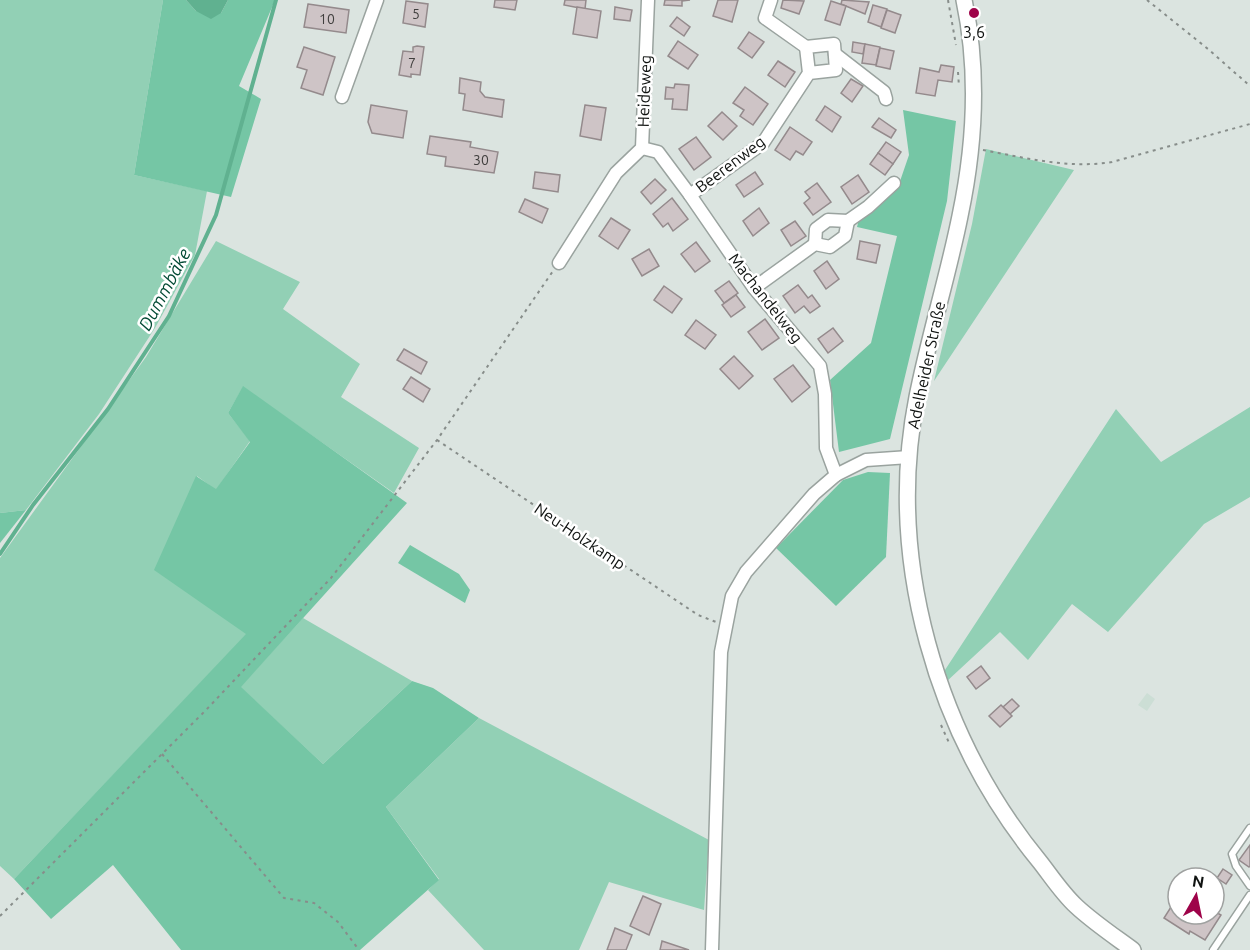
<svg xmlns="http://www.w3.org/2000/svg" width="1250" height="950" font-family="Ubuntu,sans-serif">
<style>
.built{fill:#ccded5}
.green{fill:#92d0b5}
.forest{fill:#75c6a5}
.water{fill:#60b190}
.lines{fill:none;stroke-linecap:round;stroke-linejoin:round}
.stream{stroke:#60b190;stroke-width:4}
.building{fill:#cec4c6;stroke:#948a8c;stroke-width:1.5}
.service-casing{stroke:#9aa39f;stroke-width:9}
.minor-casing{stroke:#9aa39f;stroke-width:15}
.tertiary-casing{stroke:#9aa39f;stroke-width:18}
.path{stroke:#878d8a;stroke-width:2;stroke-dasharray:3 4.5;stroke-linecap:butt}
.service{stroke:#fff;stroke-width:6}
.minor{stroke:#fff;stroke-width:12}
.tertiary{stroke:#fff;stroke-width:15}
.poi-dot{fill:#9e0349;stroke:#fff;stroke-width:2}
.labels{text-anchor:middle;dominant-baseline:central;stroke-width:5;stroke-linejoin:round;paint-order:stroke}
.number-label{font-size:14px;fill:#403f3e}
.poi-label{font-size:16px;fill:#101311;stroke:#fff}
.street-label{font-size:16px;fill:#101311;stroke:#fff}
.water-label{font-size:18px;font-style:italic;fill:#024a34;stroke:#fff}
</style>
<rect width="100%" height="100%" fill="#dbe4e0"/>
<path class="built" d="M1147,693L1155,699L1147,711L1138,705Z"/>
<g class="green">
<path d="M0,0H163L134,175L207,191L195,255L155,328L99,414L26,510L0,513Z"/>
<path d="M986,149L1074,170L934,381L972,224Z"/>
<path d="M216,241L300,282L283,309L360,364L341,397L419,448L394,493L243,387L228,413L250,441L216,490L197,476L247,634L14,879L0,866V558L146,357Z"/>
<path d="M1250,407V497L1204,524L1108,632L1072,604L1028,660L1000,632L946,682L943,673L1116,409L1161,462Z"/>
<path d="M303,618L412,681L323,764L240,687Z"/>
<path d="M479,718L709,840L704,910L609,882L579,950H484L428,890L439,879L386,807Z"/>
</g>
<g class="forest">
<path d="M163,0H186L196,11L221,13L228,0H275L239,86L261,99L231,197L134,175Z"/>
<path d="M903,110L956,121L947,201L890,439L839,452L830,380L871,343L897,236L857,227L859,219L898,187L909,155Z"/>
<path d="M243,386L407,503L241,687L323,764L412,681L433,688L479,718L386,807L439,880L360,950H181L113,865L51,919L14,879L246,634L154,570L196,476L216,489L250,442L228,413Z"/>
<path d="M868,472L890,473L886,557L836,606L776,548L843,480Z"/>
<path d="M26,510L0,543V513Z"/>
<path d="M410,545L459,574L470,590L465,603L398,563Z"/>
</g>
<path class="water" d="M186,0H228L221,13L211,19L196,11Z"/>
<g class="lines">
<path class="stream" d="M0,554L33,505L108,409L169,316L216,215L276,0"/>
</g>
<g class="building">
<path d="M495,0H517L515,10L494,7Z"/>
<path d="M565,0H586L585,9L564,5Z"/>
<path d="M665,0H690L682,1V6L664,5Z"/>
<path d="M718,0H738L732,22L713,16Z"/>
<path d="M783,0L804,1L799,14L781,8Z"/>
<path d="M842,0L869,2L865,14L841,4Z"/>
<path d="M406,1L428,4L425,27L403,23Z"/>
<path d="M831,1L846,6L840,25L825,20Z"/>
<path d="M308,4L349,10L346,33L304,27Z"/>
<path d="M873,5L887,9L881,27L868,22Z"/>
<path d="M577,7L601,11L597,38L573,34Z"/>
<path d="M615,7L632,10L630,21L614,19Z"/>
<path d="M887,10L901,15L895,33L881,28Z"/>
<path d="M677,17L690,27L684,36L670,26Z"/>
<path d="M749,32L764,42L752,58L738,48Z"/>
<path d="M678,41L698,55L688,69L668,56Z"/>
<path d="M853,42L865,44L863,54L852,52Z"/>
<path d="M865,44L880,47L876,65L862,63Z"/>
<path d="M417,46L424,47L420,75L411,74V77L399,75L403,51L413,52V47Z"/>
<path d="M304,47L335,57L323,95L301,88L307,70L297,67Z"/>
<path d="M880,48L894,51L890,69L876,66Z"/>
<path d="M778,61L795,72L785,87L768,75Z"/>
<path d="M941,65L954,67L952,82L938,80L935,96L916,93L920,68L939,72Z"/>
<path d="M460,78L481,82L480,91L485,97L504,100L502,117L463,110L465,94L459,93Z"/>
<path d="M851,79L863,86L852,102L841,93Z"/>
<path d="M675,84L689,85L687,110L672,109L673,99H665L666,87L674,88Z"/>
<path d="M745,87L768,104L753,125L740,116L744,110L733,103Z"/>
<path d="M371,105L407,111L403,138L372,133L368,122Z"/>
<path d="M585,105L606,108L601,140L580,136Z"/>
<path d="M825,106L841,117L832,132L816,120Z"/>
<path d="M722,112L737,126L723,140L708,126Z"/>
<path d="M879,118L896,130L891,138L872,127Z"/>
<path d="M790,127L812,142L803,155L796,151L790,160L775,150Z"/>
<path d="M430,136L471,142L470,147L498,152L494,173L445,166L446,157L427,154Z"/>
<path d="M696,137L711,157L694,170L679,149Z"/>
<path d="M886,142L901,152L893,164L878,153Z"/>
<path d="M878,153L893,164L885,175L870,164Z"/>
<path d="M535,172L560,175L558,192L533,188Z"/>
<path d="M755,172L763,184L744,197L736,185Z"/>
<path d="M858,175L869,192L852,204L841,187Z"/>
<path d="M655,179L666,190L651,204L641,192Z"/>
<path d="M817,183L831,202L813,215L804,203L810,198L805,192Z"/>
<path d="M672,198L688,219L673,231L668,223L663,227L653,214Z"/>
<path d="M525,199L548,209L542,223L519,212Z"/>
<path d="M759,208L769,223L753,236L743,221Z"/>
<path d="M611,218L630,230L618,249L599,236Z"/>
<path d="M795,221L806,236L791,246L781,230Z"/>
<path d="M860,241L880,245L876,263L857,259Z"/>
<path d="M696,242L710,261L695,272L681,254Z"/>
<path d="M649,249L659,266L642,276L632,259Z"/>
<path d="M827,261L839,279L826,289L814,271Z"/>
<path d="M729,281L738,293L724,303L715,291Z"/>
<path d="M798,285L808,298L812,295L820,306L810,313L804,306L795,313L783,296Z"/>
<path d="M664,286L682,299L672,313L654,300Z"/>
<path d="M736,295L745,307L731,317L722,305Z"/>
<path d="M765,319L779,338L762,350L748,332Z"/>
<path d="M696,320L716,335L705,349L685,335Z"/>
<path d="M833,328L843,341L828,353L818,339Z"/>
<path d="M404,349L427,362L421,374L397,360Z"/>
<path d="M734,356L753,376L739,389L720,369Z"/>
<path d="M793,365L810,387L792,402L774,379Z"/>
<path d="M411,377L430,389L423,402L403,389Z"/>
<path d="M981,666L990,678L976,689L967,677Z"/>
<path d="M1012,699L1019,706L1010,714L1003,707Z"/>
<path d="M1001,705L1012,716L1000,727L989,716Z"/>
<path d="M1250,845V866L1249,867L1239,860Z"/>
<path d="M1223,869L1232,875L1226,884L1217,878Z"/>
<path d="M643,896L661,904L649,935L630,926Z"/>
<path d="M1178,896V914H1187L1195,919L1199,914H1214V911L1221,915L1205,940L1190,931L1189,934L1164,918Z"/>
<path d="M615,928L632,935L626,950H607Z"/>
<path d="M662,941L689,950H660Z"/>
</g>
<g class="lines">
<g class="service-casing">
<g id="service">
<path d="M1250,828L1232,854L1236,866L1250,886"/>
<path d="M1213,950L1250,895"/>
</g>
</g>
<g class="minor-casing">
<g id="minor">
<path d="M771,0L765,18L806,47"/>
<path d="M835,54L884,92L886,99"/>
<path d="M342,97L377,0"/>
<path d="M642,148L658,152L690,195L754,288L820,366L825,394L826,448L836,475"/>
<path d="M690,195L763,143L809,73L806,47L834,44L836,70L809,73"/>
<path d="M815,244L816,229L828,220L848,221L868,207L894,183"/>
<path d="M559,263L616,173L642,148L648,0"/>
<path d="M754,288L815,244L830,247L845,236L848,221"/>
<path d="M712,950L721,652L732,596L746,572L814,494L836,475L866,460L909,457"/>
</g>
</g>
<g class="tertiary-casing">
<path id="tertiary" d="M964,0C979,71 975,145 960,216C948,276 929,336 917,397C885,559 936,735 1040,862C1051,876 1062,893 1076,906C1093,922 1114,936 1133,950"/>
</g>
<g class="path">
<path d="M948,0L956,45"/>
<path d="M1147,0L1208,49L1250,86"/>
<path d="M958,72L959,87"/>
<path d="M983,150C1026,158 1069,169 1112,162L1250,124"/>
<path d="M437,440L698,615L716,622"/>
<path d="M941,725L950,745"/>
<path d="M162,754L284,898L314,903L338,922L359,950"/>
<path d="M0,916L206,710L331,578L437,440L553,271"/>
</g>
<use href="#service" class="service"/>
<use href="#minor" class="minor"/>
<use href="#tertiary" class="tertiary"/>
</g>
<circle class="poi-dot" cx="974" cy="13" r="6"/>
<g class="labels">
<g class="number-label">
<text x="416" y="14">5</text>
<text x="327" y="19">10</text>
<text x="412" y="63">7</text>
<text x="481" y="160">30</text>
</g>
<g class="poi-label">
<text x="974" y="32">3,6</text>
</g>
<g class="street-label">
<text transform="translate(644 91) rotate(-88)">Heideweg</text>
<text transform="translate(730 164) rotate(-37)">Beerenweg</text>
<text transform="translate(766 298) rotate(52)">Machandelweg</text>
<text transform="translate(926 365) rotate(-78)">Adelheider Straße</text>
<text transform="translate(580 536) rotate(34)">Neu-Holzkamp</text>
</g>
<g class="water-label">
<text transform="translate(164 289) rotate(-62)">Dummbäke</text>
</g>
</g>
<g transform="translate(1196 896) rotate(9)"><circle r="28" fill="#ffffff" stroke="#9fa1a0" stroke-width="1.5"/>
<path d="M0-4.5L10 22L0 15L-10 22Z" fill="#9e0349"/>
<text y="-9" font-size="16" font-weight="bold" text-anchor="middle" fill="#101311">N</text>
</g>
</svg>
